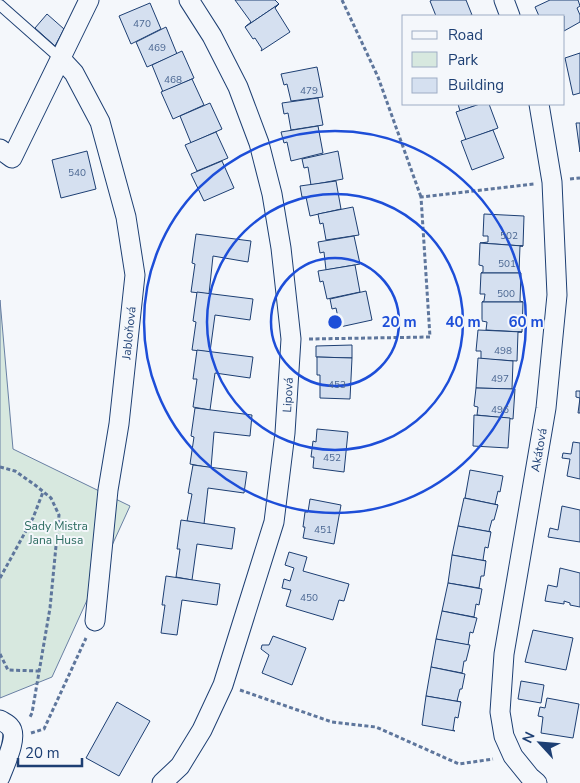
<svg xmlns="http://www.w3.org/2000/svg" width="580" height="783" font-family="'Nunito Sans',sans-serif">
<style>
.green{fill:#d7e8df;stroke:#687fa3}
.building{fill:#d5e0f0;stroke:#1d3f73}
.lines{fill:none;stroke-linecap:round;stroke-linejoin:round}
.service-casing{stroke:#1d3f73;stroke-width:12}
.minor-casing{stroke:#1d3f73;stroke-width:21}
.path{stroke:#5e769c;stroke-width:3;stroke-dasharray:4 2.5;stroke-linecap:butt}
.service{stroke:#f4f7fb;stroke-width:10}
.minor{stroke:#f4f7fb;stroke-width:19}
.ring{fill:none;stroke:#1d4ed8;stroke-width:2.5}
.labels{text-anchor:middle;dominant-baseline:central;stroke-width:4;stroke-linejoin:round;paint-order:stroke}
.number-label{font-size:10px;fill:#4b6792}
.street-label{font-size:12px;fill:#1d3f73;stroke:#f4f7fb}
.park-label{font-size:12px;fill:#2c6c60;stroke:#f4f7fb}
.centre{fill:#1d4ed8;stroke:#f4f7fb;stroke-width:2.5}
.ring-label{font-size:15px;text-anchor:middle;font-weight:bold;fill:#1d4ed8;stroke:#f4f7fb;stroke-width:4;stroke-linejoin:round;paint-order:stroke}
</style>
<rect width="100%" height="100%" fill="#f4f7fb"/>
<path class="green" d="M0,300L13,449L130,506L52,677L0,698Z"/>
<g class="building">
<path d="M235,0H275L279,4L245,27L251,22Z"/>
<path d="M432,0H466L472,15L467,16H436L430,1Z"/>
<path d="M550,0H578L580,6L577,8L580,15V22L564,31V16H539L535,7Z"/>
<path d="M150,3L161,29L131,44L119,16Z"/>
<path d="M279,4L275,8L290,32L261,51L262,49L255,38L253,39L245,27Z"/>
<path d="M47,14L64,29L55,46L35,28Z"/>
<path d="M166,27L177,54L147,67L136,42Z"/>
<path d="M182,51L194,78L163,92L152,65Z"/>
<path d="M580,53V93L573,95L565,58Z"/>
<path d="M317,67L323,97L291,101L287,84L284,85L281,74Z"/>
<path d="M192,79L204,105L173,119L161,92Z"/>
<path d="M318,98L323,125L291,130L288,113L284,114L282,103Z"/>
<path d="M210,103L222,129L191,143L180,116Z"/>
<path d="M458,104H480L460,111Z"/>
<path d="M480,104H489L498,128L466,140L456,112Z"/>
<path d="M576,123H580V152Z"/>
<path d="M318,126L323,153L291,161L287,142L284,143L281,132Z"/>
<path d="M493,130L504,158L472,170L461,141Z"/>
<path d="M216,132L228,158L197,171L185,145Z"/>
<path d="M87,151L96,189L61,198L52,160Z"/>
<path d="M338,151L343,179L311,185L308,167L304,168L302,159Z"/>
<path d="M222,161L234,188L204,201L191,174Z"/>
<path d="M336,181L341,209L310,216L306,197H302L300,186Z"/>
<path d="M353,207L359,235L326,240L323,223L320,224L318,214Z"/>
<path d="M484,214L524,216L523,246L480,243L488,242V236H483Z"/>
<path d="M196,234L251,241L248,262L213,256L209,294L191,292L195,264L192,263Z"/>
<path d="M354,236L360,264L326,270L324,252L320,253L318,242Z"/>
<path d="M480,243L523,246H520L519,272L521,273H481L483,272V266L479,265Z"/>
<path d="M355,265L360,292L327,299L323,281L320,282L318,271Z"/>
<path d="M481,273H521L520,301L523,302H482L484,301L485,294H480Z"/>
<path d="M366,291L372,320L340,327L336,308L332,309L330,299Z"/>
<path d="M197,292L253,299L250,320L215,315L210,352L192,350L196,322L193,321Z"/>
<path d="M482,302H523L522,332L486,330L487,322L482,321Z"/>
<path d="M478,330L522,332H518L517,361L481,359V351H476Z"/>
<path d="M352,345V358L316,357V346Z"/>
<path d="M197,350L253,357L250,378L215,373L210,410L193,407L197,379H193Z"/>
<path d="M317,357L352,358L350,399L320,398V375H317Z"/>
<path d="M478,358L513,361L512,389L476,388Z"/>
<path d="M476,388L515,389L513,419L477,415L478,407L474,406Z"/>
<path d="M576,391H580V413H578L580,398L576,397Z"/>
<path d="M195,408L252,415L250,436L214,432L211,468L190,464L194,437L191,436Z"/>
<path d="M474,415L510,418L508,448L473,446Z"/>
<path d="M317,429L348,432L344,472L313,468L314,457H311L313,441L316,442Z"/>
<path d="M573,442L580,443V479L567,476L570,459L562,458L563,453L571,454Z"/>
<path d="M193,465L247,472L244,493L208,488L204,524L187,521L192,494L188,493Z"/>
<path d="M470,470L503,476L500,492L498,491L495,504L498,505L465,498Z"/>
<path d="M464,498L498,505L494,520H492L489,531L491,532L458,526Z"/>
<path d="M310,499L341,505L334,544L303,538L305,527H303L305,512H308Z"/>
<path d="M562,506L580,510V542L548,537L550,528L558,530Z"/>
<path d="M181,520L235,528L232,549L197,544L192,580L176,577L180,549H177Z"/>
<path d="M458,526L491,532L488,548L485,547L483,560L486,561L452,555Z"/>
<path d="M289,552L307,557L303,571L349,584L344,601L339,600L333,620L286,606L291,590L282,588L284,579L290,581L294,568L285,565Z"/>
<path d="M452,555L486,561L484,576H481L479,588L448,583Z"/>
<path d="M560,568L580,573V607L570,605V603L564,601V604L545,601L548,585L557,587Z"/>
<path d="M166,576L220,584L217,605L182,600L177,635L161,633L165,605H162Z"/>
<path d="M448,583L482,589L479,605L476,604L474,617L442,611Z"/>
<path d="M442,611L477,618L473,633L470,632L468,645L436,639Z"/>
<path d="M533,630L573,638L566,670L525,662Z"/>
<path d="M273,636L306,648L292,685L262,673L269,655L261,649L262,645H269Z"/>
<path d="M436,639L470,645L466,661H464L462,673L431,667Z"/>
<path d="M431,667L465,674L462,689H460L457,701L461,702L426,696Z"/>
<path d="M521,681L544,685L541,703L518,699Z"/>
<path d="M426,696L461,702L458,718L455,717L453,730L455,731L422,725Z"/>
<path d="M547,698L579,704L573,738L541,733L543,717L538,716L540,707L545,708Z"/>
<path d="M117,702L150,721L119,776L86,758Z"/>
</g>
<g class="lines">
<g class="service-casing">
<path id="service" d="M0,5L61,59"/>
</g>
<g class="minor-casing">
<g id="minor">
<path d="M504,0L510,16"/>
<path d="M61,59L74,73L100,122L126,217L135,275L119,424L108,490L95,621"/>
<path d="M0,149L12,158L89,0"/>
<path d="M0,720C3,722 8,724 10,727C19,736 4,766 0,777"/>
<path d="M162,783L180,766L202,730L223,685L274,522L285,433L291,339L281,248L272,194L259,143L238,87L212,36L189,0"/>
<path d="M537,783L530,777L513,756L504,736L500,712L504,654L546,408L557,295L552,182L539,104"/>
</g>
</g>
<g class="path">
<path d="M342,0L378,77L421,197"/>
<path d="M570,179L580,178"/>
<path d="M309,339L430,337L421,197L534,184"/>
<path d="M0,467L15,471L35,485L51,498L59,515L50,608L32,713L29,719"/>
<path d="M0,578L33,518L43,492"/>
<path d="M0,654L8,670L39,671"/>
<path d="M240,690L332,722L376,727L459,764L493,759"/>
<path d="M31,733L44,729L86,638"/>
</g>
<use href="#service" class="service"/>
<use href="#minor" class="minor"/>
</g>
<g class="ring">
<circle cx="335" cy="322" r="64"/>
<circle cx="335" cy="322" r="128"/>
<circle cx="335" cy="322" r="191"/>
</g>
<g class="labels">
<g class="number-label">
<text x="142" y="24">470</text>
<text x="157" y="48">469</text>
<text x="173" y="80">468</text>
<text x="309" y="91">479</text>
<text x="77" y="173">540</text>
<text x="509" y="236">502</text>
<text x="507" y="264">501</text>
<text x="506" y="294">500</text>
<text x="503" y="351">498</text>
<text x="500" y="379">497</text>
<text x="337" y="385">453</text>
<text x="500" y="410">496</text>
<text x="332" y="458">452</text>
<text x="323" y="530">451</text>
<text x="309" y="598">450</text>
</g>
<g class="street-label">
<text transform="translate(129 333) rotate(-84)">Jabloňová</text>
<text transform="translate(288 395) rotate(-87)">Lipová</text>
<text transform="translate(539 450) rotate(-80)">Akátová</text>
</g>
<g class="park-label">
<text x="56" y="526">Sady Mistra<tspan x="56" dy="14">Jana Husa</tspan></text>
</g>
</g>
<circle cx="335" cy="322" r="8" class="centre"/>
<g class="ring-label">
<text x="399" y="327">20 m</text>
<text x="463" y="327">40 m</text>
<text x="526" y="327">60 m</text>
</g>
<rect x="402" y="15" width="162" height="90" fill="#f4f7fb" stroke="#9eadc5"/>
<rect x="412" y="31" width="25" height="8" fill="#f4f7fb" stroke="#9eadc5"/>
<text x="448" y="40" font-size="15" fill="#1d3f73">Road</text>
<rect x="412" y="52" width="25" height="15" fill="#d7e8df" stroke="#9eadc5"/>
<text x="448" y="65" font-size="15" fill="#1d3f73">Park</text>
<rect x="412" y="78" width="25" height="15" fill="#d5e0f0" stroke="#9eadc5"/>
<text x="448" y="90" font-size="15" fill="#1d3f73">Building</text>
<g transform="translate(540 743) rotate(296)" stroke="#f4f7fb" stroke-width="4" paint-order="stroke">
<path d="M0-4L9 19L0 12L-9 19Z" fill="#1d3f73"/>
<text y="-8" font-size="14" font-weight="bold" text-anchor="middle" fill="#1d3f73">N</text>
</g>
<path d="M18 758v8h64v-8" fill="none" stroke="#1d3f73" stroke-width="2.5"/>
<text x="25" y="758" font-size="15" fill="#1d3f73" stroke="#f4f7fb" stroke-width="4" paint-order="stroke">20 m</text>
</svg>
